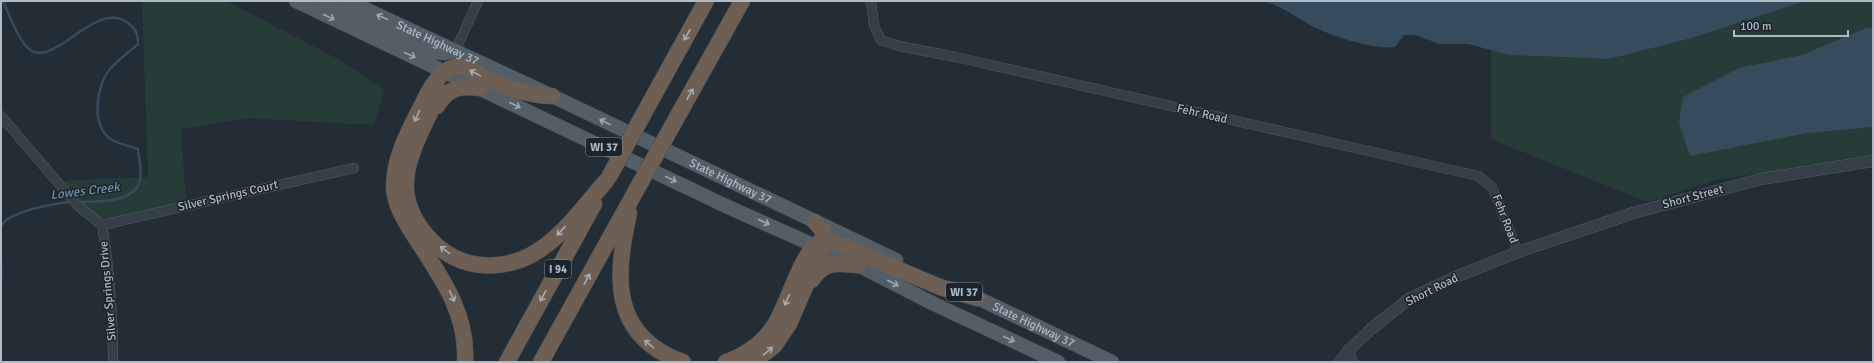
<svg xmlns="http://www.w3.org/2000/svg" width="1874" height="363" font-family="Signika,sans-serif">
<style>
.green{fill:#273b39}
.water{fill:#364c5d}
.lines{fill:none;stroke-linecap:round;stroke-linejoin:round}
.stream{stroke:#364c5d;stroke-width:2.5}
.minor-casing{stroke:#535d65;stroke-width:10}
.tertiary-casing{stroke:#535d65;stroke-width:12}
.primary-casing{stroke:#3e4851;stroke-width:15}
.motorway-casing{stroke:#404a52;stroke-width:17}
.minor{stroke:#353f47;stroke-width:9}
.tertiary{stroke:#353f47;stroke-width:11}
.primary{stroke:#535e67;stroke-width:14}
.motorway{stroke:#6d5f53;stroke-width:16}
.motorway-bridge-casing{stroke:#404a52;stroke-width:17;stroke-linecap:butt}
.motorway-bridge{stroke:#6d5f53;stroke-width:16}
.oneway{stroke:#9da8b1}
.oneway2{stroke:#a6acb3}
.labels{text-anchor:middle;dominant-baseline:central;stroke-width:3;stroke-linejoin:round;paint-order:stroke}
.shield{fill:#1b242c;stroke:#838d96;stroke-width:1}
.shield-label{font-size:11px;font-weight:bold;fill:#b0bac4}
.street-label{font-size:12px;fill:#b0bac4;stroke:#1b242c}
.water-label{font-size:13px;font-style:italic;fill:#718fa6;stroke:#1b242c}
</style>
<rect width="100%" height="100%" fill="#222d36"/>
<g class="green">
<path d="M142,1H226L340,60L384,90L374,125L247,118L181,129L186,202L111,219C88,219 75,197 61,181L148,177Z"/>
<path d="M1811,1H1873V156L1720,179L1647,202L1491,139V49L1509,55L1609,59L1692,38L1799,3Z"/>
</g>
<g class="water">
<path d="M1263,1H1811L1799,3L1692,38L1609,59L1509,55L1468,44H1440L1415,35H1404L1395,47C1372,50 1327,35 1307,23C1291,14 1281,6 1263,1Z"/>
<path d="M1866,28H1873V127L1807,133L1690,156L1679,123L1683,97L1739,68L1802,55Z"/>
</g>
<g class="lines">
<g class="stream">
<path d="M3,1C9,14 21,48 34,52C60,61 97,0 128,23C136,29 138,34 138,44C129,52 118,60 110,69C96,86 90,126 112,140C119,144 130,146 138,149C139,158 142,171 140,180C135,203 96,202 77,202"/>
<path d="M1,226C9,211 56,203 72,202"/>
<path d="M1,259V280"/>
</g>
<g class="minor-casing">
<g id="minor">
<path d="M871,1L874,26L881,40L899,46L956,57L1478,176L1492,187L1518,252"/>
<path d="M446,71L478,1"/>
<path d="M1,116L77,205L102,225C110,270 113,316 113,362"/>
<path d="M102,225L354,168"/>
<path d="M1349,350L1353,362"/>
</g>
</g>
<g class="tertiary-casing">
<path id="tertiary" d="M1340,362L1349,350L1371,329L1409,299L1453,278L1518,252L1633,213L1761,179L1873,161"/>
</g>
<g class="primary-casing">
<g id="primary">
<path d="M296,1L728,207L858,265L934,304L1058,362"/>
<path d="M323,1L433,52L443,53L456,51"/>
<path id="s1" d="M348,1L552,96L896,260"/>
<path id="s2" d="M967,293L1112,362"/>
</g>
</g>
<g class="motorway-casing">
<g id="motorway">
<path d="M440,91C429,117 407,153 406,182C404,217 435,254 469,263C488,268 513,265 531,255C561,239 583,207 606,181"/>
<path d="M437,106C449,87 459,86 480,88"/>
<path d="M643,115L706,1"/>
<path d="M671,128L742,1"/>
<path d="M629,213C615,277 610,336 683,362"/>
<path d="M812,280C824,260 837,264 858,265"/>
<path d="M465,362C468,315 442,278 417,240C407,224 395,207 394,188C393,154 415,120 429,91C435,81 446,67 459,66C468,66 481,76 490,80C510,89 530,96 552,96"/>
<path d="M507,362L594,204"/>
<path d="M541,362L638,187"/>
<path d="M726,362C746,355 762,344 774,326C787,307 801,252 820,242C826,239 832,242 838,244L940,287L977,298"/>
<path d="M753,362L774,346L789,324L822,248L824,237L822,230L815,222"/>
</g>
</g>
<use href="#minor" class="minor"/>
<use href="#tertiary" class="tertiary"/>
<use href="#primary" class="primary"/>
<use href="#motorway" class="motorway"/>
<g class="motorway-bridge-casing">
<g id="motorway-bridge">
<path d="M609,177L643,115"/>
<path d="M638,187L671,128"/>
</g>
</g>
<use href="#motorway-bridge" class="motorway-bridge"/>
</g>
<defs><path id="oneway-shaft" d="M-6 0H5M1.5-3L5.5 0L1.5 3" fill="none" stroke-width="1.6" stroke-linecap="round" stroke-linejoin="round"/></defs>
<g class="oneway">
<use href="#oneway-shaft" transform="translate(329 17) rotate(25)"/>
<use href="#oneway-shaft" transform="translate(382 17) rotate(-155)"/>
<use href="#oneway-shaft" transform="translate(410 55) rotate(25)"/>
<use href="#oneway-shaft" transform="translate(515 105) rotate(25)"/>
<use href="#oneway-shaft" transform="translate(605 122) rotate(-154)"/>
<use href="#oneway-shaft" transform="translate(671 179) rotate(26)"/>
<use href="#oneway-shaft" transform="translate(764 222) rotate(24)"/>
<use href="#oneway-shaft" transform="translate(893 283) rotate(27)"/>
<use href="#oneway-shaft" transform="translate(1009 339) rotate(25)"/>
</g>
<g class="oneway2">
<use href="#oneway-shaft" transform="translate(687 35) rotate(119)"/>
<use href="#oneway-shaft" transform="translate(475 73) rotate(-154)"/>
<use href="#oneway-shaft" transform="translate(690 94) rotate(-61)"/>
<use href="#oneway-shaft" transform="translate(417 116) rotate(115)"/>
<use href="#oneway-shaft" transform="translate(561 231) rotate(133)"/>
<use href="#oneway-shaft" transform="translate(445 250) rotate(-144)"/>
<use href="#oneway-shaft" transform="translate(587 279) rotate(-61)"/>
<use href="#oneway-shaft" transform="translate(452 296) rotate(64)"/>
<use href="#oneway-shaft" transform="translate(543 296) rotate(119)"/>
<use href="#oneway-shaft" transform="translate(787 300) rotate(114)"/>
<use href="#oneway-shaft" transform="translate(649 344) rotate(-140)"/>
<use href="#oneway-shaft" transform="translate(768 351) rotate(-39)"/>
</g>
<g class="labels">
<g class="shield">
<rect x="586" y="138" width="36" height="18" rx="3"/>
<rect x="545" y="260" width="26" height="18" rx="3"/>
<rect x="946" y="283" width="36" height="18" rx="3"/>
</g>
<g class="shield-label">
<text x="604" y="147">WI 37</text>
<text x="558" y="269">I 94</text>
<text x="964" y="292">WI 37</text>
</g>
<g class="street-label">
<text stroke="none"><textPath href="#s1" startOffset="99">State Highway 37</textPath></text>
<text transform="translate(1202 114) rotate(13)">Fehr Road</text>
<text stroke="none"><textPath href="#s1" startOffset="423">State Highway 37</textPath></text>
<text transform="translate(228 196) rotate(-13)">Silver Springs Court</text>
<text transform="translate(1693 197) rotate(-15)">Short Street</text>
<text transform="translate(1505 219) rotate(69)">Fehr Road</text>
<text transform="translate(1432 290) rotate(-27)">Short Road</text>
<text transform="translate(108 291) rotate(-95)">Silver Springs Drive</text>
<text stroke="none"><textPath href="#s2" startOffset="74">State Highway 37</textPath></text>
</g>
<g class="water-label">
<text transform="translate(85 191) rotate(-7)">Lowes Creek</text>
</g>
</g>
<rect width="1874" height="363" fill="none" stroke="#b0bac4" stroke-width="4"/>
<path d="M1734 30v6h114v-6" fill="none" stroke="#b0bac4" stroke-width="2"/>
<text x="1740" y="30" font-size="12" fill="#b0bac4" stroke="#1b242c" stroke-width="3" paint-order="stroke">100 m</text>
</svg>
